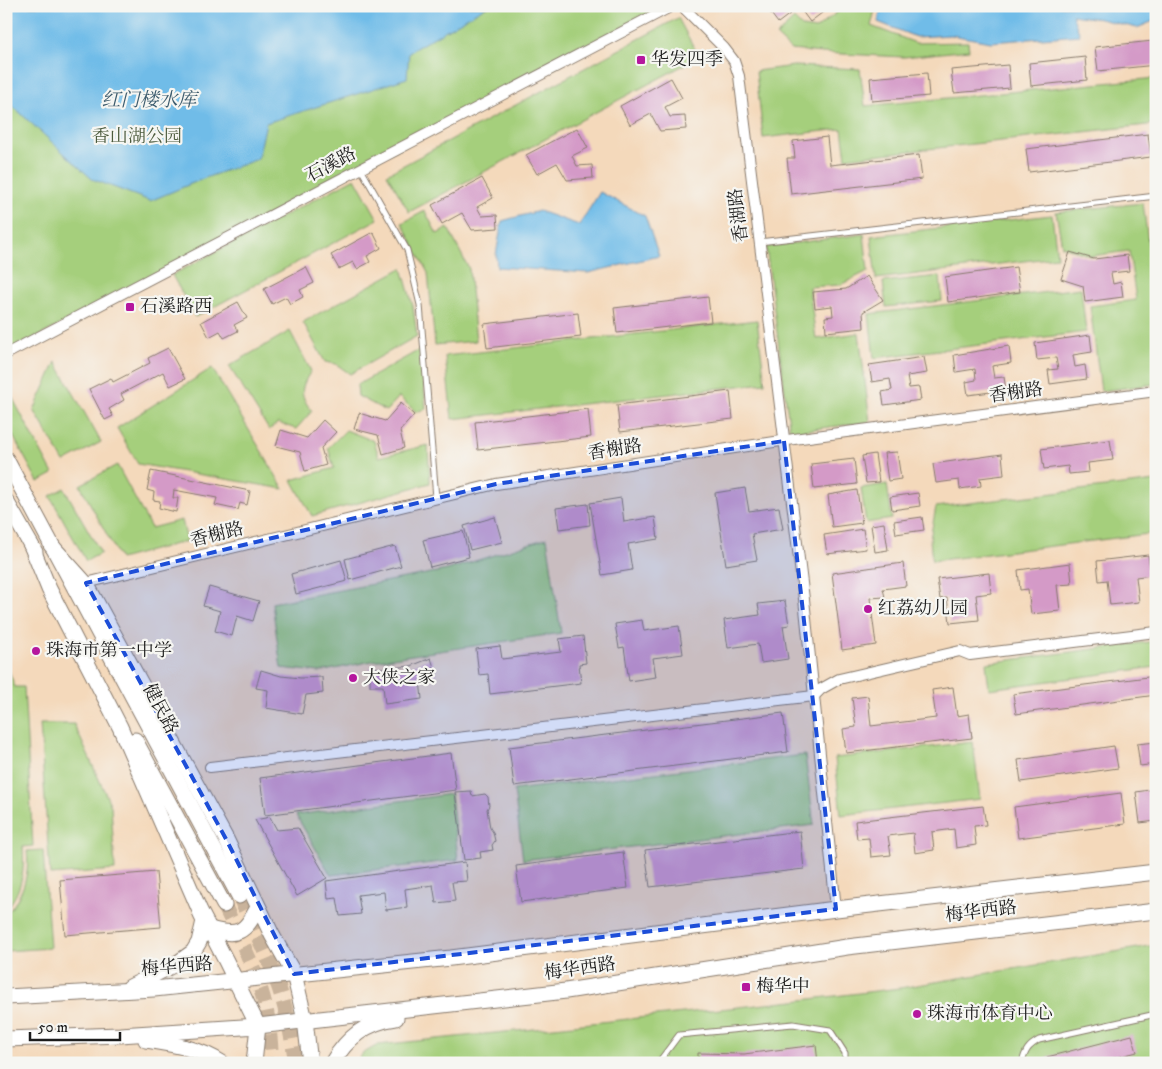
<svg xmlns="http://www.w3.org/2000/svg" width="1162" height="1069" font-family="'IM FELL DW Pica','Noto Serif SC',serif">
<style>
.green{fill:#a5cf7b;stroke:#60764c}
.water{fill:#6fbce8;stroke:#466c82}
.building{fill:#d49ac7}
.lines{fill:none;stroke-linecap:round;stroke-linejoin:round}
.primary-tunnel{stroke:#c9b39b;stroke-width:15;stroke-dasharray:15 8;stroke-linecap:butt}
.lane-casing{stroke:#887a6c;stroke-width:7}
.street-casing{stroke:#887a6c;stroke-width:12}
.primary-casing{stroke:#887a6c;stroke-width:17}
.lane{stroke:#fff;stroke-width:5}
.street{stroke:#fff;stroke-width:10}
.primary{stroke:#fff;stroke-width:15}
.marked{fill:#1d4ed8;fill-opacity:0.2;stroke:#1d4ed8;stroke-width:4;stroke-dasharray:10 6;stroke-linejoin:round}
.poi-dot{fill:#b5179e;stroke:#f6f6f2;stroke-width:2}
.labels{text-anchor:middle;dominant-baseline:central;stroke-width:4.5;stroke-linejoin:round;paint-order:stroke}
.poi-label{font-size:18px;fill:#1c1c1c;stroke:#f6f6f2;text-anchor:start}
.park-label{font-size:18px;fill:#4c5b3d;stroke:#f6f6f2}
.street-label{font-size:18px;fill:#1c1c1c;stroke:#f6f6f2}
.water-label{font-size:19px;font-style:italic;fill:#3d5c6e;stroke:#f6f6f2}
</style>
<rect width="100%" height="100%" fill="#f6f6f2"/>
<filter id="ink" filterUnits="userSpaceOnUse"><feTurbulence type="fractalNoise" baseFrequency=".02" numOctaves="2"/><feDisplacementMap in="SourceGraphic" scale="10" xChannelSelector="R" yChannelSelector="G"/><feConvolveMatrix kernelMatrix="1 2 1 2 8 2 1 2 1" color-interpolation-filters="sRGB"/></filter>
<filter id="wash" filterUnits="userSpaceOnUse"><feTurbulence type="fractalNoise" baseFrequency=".0096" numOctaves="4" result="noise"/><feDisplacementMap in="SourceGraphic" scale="20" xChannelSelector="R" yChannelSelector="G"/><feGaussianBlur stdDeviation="1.12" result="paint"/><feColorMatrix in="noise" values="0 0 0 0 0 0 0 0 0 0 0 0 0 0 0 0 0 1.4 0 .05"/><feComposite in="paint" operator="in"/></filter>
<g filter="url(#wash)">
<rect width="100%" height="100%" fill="#f4d9bb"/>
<g class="green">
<path d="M6,6H672L6,353Z"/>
<path d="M840,6H876L871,26L916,43L968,42L969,50L904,57L822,53L791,50L776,36L794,19L802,27L816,29L841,9Z"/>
<path d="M678,18L699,57L409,212L387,174Z"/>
<path d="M794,66L860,69L865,106L1156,78V124L846,158L842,129L763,138L756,71Z"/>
<path d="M355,178L378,219L195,317L172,275Z"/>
<path d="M1143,203L1156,304V384L1101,391L1090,306L1136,300L1129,251L1091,256L1062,246L1056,212Z"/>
<path d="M425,211L437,234L448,228L469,269L476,341L435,345L428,273L402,223Z"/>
<path d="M1052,215L1057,257L876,279L871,236Z"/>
<path d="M864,234L868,271L840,285L809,287L816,339L859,333L870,422L790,432L766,247Z"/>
<path d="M402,268L413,306L417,336L350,374L336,364L325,362L303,322Z"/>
<path d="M940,276L942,301L886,307L883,282Z"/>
<path d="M1081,288L1086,332L874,358L869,314Z"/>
<path d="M757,320L765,383L452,419L445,356Z"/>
<path d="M290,331L311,371C300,388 299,395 312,411L296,429L278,423L269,430L229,366Z"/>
<path d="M421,349L426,409L416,412L399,397L386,411L358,396L357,385Z"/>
<path d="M56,362L101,442L64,462L34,410Z"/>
<path d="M212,368L284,489L138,464L117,428Z"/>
<path d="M12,397L53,474L38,482L6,423V400Z"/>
<path d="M346,430L374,441L379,457L428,445L430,483L312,516L292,480L334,468L328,448Z"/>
<path d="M117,465L151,528L182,520L187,541L120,559L80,485Z"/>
<path d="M1156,481V533L932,561L930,539L936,507Z"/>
<path d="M887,484L892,519L866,523L861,488Z"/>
<path d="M64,488L101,553L86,561L50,496Z"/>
<path d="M547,538L561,633L372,661L320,672L281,668L272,603L447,570Z"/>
<path d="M1156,641V667L989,689L986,663Z"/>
<path d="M6,663L15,687H24L33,846L23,847C25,869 22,892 6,909Z"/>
<path d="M40,724H74L111,806L115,870L50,875Z"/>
<path d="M973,742L980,799L841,815L835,758Z"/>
<path d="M805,755L814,825L523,860L514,790Z"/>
<path d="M451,794L458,860L331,875L296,815Z"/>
<path d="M43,850L50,948L6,951V914C22,898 30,874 27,851Z"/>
<path d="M1156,945V1063H356L362,1054L378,1045L564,1026L794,1001L900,988Z"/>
</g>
<g class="water">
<path d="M6,6H487L409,52L407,78L266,123L258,159L205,178L150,201L92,179L6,100Z"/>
<path d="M881,6H1150L1156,16V20L1137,28L1100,19L1072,15L1080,35L991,42L951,35L916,37L878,22Z"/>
<path d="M600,192L645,216L659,256L588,273L497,267L496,255L502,221L539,211L579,225Z"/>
</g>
<g id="blocks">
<g class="building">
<path d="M768,6H831L810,22L799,7L778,23L766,7Z"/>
<path d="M1153,41L1156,65L1098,71L1095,47Z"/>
<path d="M1085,57L1087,80L1031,86L1029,63Z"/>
<path d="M1008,65L1010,88L954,93L951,70Z"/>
<path d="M927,73L929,96L872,101L870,78Z"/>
<path d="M671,78L682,98L665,107L670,117L685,116L686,129L660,131L651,114L630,125L620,106Z"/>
<path d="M577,128L588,148L572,156L577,166L592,165L593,178L567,180L557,163L537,174L526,155Z"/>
<path d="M1148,134L1151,157L1029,172L1026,149Z"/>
<path d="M827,137L830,165L919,155L922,179L791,194L787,158H795L793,141Z"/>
<path d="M482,178L493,198L477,207L482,216L497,215L498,228L472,230L462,213L442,224L432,205Z"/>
<path d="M373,232L381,248L367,256L370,262L357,269L353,262L339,269L331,255Z"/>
<path d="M1070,252L1094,259L1127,255L1129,271L1111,273L1113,284L1121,282L1123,297L1085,302L1083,286L1061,279Z"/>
<path d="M306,267L314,283L300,290L303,297L290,304L286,297L272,304L264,289Z"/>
<path d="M1016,267L1020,292L948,302L945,277Z"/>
<path d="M867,276L883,300L863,312L864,328L826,332L825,317L833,316L832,306L815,308L813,292L846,289Z"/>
<path d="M708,297L711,322L617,333L614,308Z"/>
<path d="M238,302L247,318L234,325L238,331L224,338L220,331L209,337L201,322Z"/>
<path d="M578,313L581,337L487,348L484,324Z"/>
<path d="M1090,335L1092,352L1073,355L1075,367L1085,365L1087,379L1050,384L1048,370L1058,369L1056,358L1037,360L1035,343Z"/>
<path d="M1009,346L1011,363L992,366L994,378L1004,377L1006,390L968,395L966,382L976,380L975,369L956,372L954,355Z"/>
<path d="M168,348L185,379L170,386L163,372L121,394L124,400L109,409L113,416L105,420L89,389L111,378L113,382L150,363L148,358Z"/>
<path d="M924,357L927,373L907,376L909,388L919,387L921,400L884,405L882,392L892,390L890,379L872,382L869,365Z"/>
<path d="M730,391L733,419L620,432L617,405Z"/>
<path d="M401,403L414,415L400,431L404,448L383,454L378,435L354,429L359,413L385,421Z"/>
<path d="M588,409L591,437L478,450L475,422Z"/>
<path d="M323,420L336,432L321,448L326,465L305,471L300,452L276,446L281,430L307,438Z"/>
<path d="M1110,440L1113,460L1088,463L1089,472L1069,474L1068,466L1044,469L1041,449Z"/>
<path d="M897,452L901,479L888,481L884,453Z"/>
<path d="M875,454L879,482L866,483L862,456Z"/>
<path d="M1002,454L1004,475L980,478L981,486L960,489L959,480L936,483L933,464Z"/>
<path d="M854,459L857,484L814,489L811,464Z"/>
<path d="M151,471L250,491L247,505L240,503L238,510L215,505L217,498L174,490L173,498H178L176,512L159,508L160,501L153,500L154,492L147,490Z"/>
<path d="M745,488L749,511L779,507L783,529L752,534L757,560L726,565L715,493Z"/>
<path d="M857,490L862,523L832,527L828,495Z"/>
<path d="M918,493L920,506L892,510L890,497Z"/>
<path d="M621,498L624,522L655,517L658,539L628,544L632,570L602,575L590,503Z"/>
<path d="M588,504L590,525L559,529L556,508Z"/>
<path d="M495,517L502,542L470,550L464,526Z"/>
<path d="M922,517L924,530L896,534L894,521Z"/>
<path d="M884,523L888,550L875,552L871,525Z"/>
<path d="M863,529L866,549L827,554L824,535Z"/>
<path d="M463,531L469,557L430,567L423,540Z"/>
<path d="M395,546L401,566L350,580L345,559Z"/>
<path d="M1148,555L1151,575L1136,577L1139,602L1110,605L1107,580L1099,581L1097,561Z"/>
<path d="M341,560L347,581L296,594L291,574Z"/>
<path d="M903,563L906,586L883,589L885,597L870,598L876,645L842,650L832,573Z"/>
<path d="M1070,563L1072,584L1057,585L1060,611L1031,614L1028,589L1020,590L1018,570Z"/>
<path d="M989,573L991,593L976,595L979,620L950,623L947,598L940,599L937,579Z"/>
<path d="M209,587L259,601L253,621L237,616L232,636L215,631L220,611L203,606Z"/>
<path d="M785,601L789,625L783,626L788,659L761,663L758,644L728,648L724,620L760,615L758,604Z"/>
<path d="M642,620L644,631L679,626L683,654L653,658L656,677L629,681L624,647L619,648L615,624Z"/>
<path d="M583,636L586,663L579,664L581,683L490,694L488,674L479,675L476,649L500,646L502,659L561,652L559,639Z"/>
<path d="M431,658L436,674L420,680L422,699L385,704L383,686H370V668H391L411,666Z"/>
<path d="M261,670L281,676L301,678L322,677L323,693L306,695L302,714L266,708L268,690L256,688Z"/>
<path d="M1156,676V695L1016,714L1013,694Z"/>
<path d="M953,687L957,716L969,714L972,738L846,753L843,729L856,727L852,698L868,696L871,726L936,718L932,690Z"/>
<path d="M783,713L788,752L514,786L509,747Z"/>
<path d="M1156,742V764L1140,766L1137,744Z"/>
<path d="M1114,746L1118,768L1021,782L1018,760Z"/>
<path d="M451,753L456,790L265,815L260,778Z"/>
<path d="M1156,789V821L1140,823L1136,792Z"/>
<path d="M471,791L472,796L485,794L488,797L489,806L487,809L490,828L493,832L495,841L492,845L493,850L480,852L481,858L464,860L455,792Z"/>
<path d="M1121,793L1125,824L1018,838L1014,807Z"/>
<path d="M983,806L986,825L974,826L976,845L956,848L954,829L932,832L934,850L915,853L913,833L888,836L891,855L871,857L869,838L857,839L855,821Z"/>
<path d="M270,817L277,830L298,828L327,878L297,896L255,820Z"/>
<path d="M800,831L804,869L650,887L645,850Z"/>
<path d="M623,852L628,888L521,902L516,866Z"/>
<path d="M465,862L467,881L452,882L455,901L436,903L433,885L405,889L407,907L386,910L384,892L358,895L361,914L340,916L337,898L328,899L326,881Z"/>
<path d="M156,872L161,927L65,935L60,880Z"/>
<path d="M1132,1035L1137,1052L1096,1063H1048L1047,1057Z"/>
<path d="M816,1045L818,1063H698V1053L744,1054Z"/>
</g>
</g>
</g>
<g filter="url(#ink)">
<use href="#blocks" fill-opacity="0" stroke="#887a6c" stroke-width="1"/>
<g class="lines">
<g class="primary-tunnel">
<path d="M239,896C253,926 268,956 279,988C287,1012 292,1038 296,1063"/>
<path d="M224,905C241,941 262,980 268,1020C270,1034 271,1049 272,1063"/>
</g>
<g class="lane-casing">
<g id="lane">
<path d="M361,169L407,250L420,305L436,498"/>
<path d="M759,242L1156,196"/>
<path d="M658,1063L679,1035L793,1024L830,1030L845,1053V1063"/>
<path d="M1022,1063C1025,1051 1028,1046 1039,1040L1156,1014"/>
</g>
</g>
<g class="street-casing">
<g id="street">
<path d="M682,6L724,48L734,61L739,76L804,599L836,909"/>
<path d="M6,354L672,6"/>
<path d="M86,583L496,484L801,438L1156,391"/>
<path d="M210,767L814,696L821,689L839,679L960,651L970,655L1156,632"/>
</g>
</g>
<g class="primary-casing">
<g id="primary">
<path d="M6,459L239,896"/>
<path d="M6,501L35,552"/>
<path d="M31,545L49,589L120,727L200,911L226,961L258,1026L254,1063"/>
<path d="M51,545L87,585L226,839L272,935L294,974L305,1020L310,1063"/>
<path d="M135,740L224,905"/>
<path d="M210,929C238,937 245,933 258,907"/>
<path d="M130,987L179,962L193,952L199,942L204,921L201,915"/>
<path d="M6,997L154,989L451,958L836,909L1156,872"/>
<path d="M6,1039L120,1035L258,1026L566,991L847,947L1156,911"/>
<path d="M146,1040C171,1044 200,1048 222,1063"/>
<path d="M332,1063C347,1038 366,1022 396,1018"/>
</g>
</g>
<use href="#lane" class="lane"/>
<use href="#street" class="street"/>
<use href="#primary" class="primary"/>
</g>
</g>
<path class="marked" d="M784,441L836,909L294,974L226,839L86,583L496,484Z"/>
<g class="poi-dot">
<rect x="636" y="55" width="10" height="10" rx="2.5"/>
<rect x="125" y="302" width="10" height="10" rx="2.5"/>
<circle cx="868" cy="609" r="5"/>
<circle cx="36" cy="651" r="5"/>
<circle cx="353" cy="678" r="5"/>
<rect x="741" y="982" width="10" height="10" rx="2.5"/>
<circle cx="917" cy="1014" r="5"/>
</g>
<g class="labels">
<g class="poi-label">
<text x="651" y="60">华发四季</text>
<text x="140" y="307">石溪路西</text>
<text x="878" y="609">红荔幼儿园</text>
<text x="46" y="651">珠海市第一中学</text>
<text x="363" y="678">大侠之家</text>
<text x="756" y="987">梅华中</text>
<text x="927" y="1014">珠海市体育中心</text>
</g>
<g class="park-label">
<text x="137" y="137">香山湖公园</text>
</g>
<g class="street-label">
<text transform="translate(331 165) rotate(-28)">石溪路</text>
<text transform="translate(739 215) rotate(-97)">香湖路</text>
<text transform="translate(1016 393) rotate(-8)">香榭路</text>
<text transform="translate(615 450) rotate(-9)">香榭路</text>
<text transform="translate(217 535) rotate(-14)">香榭路</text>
<text transform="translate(160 709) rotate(62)">健民路</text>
<text transform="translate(981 912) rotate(-7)">梅华西路</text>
<text transform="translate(177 967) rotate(-5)">梅华西路</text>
<text transform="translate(580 969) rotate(-8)">梅华西路</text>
</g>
<g class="water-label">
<text x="149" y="100">红门楼水库</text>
</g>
</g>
<rect width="1162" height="1069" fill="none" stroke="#f6f6f2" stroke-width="25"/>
<path d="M30 1032v8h90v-8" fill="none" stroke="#1c1c1c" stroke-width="2.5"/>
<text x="38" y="1032" font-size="15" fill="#1c1c1c" stroke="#f6f6f2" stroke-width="4" paint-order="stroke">50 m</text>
</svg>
